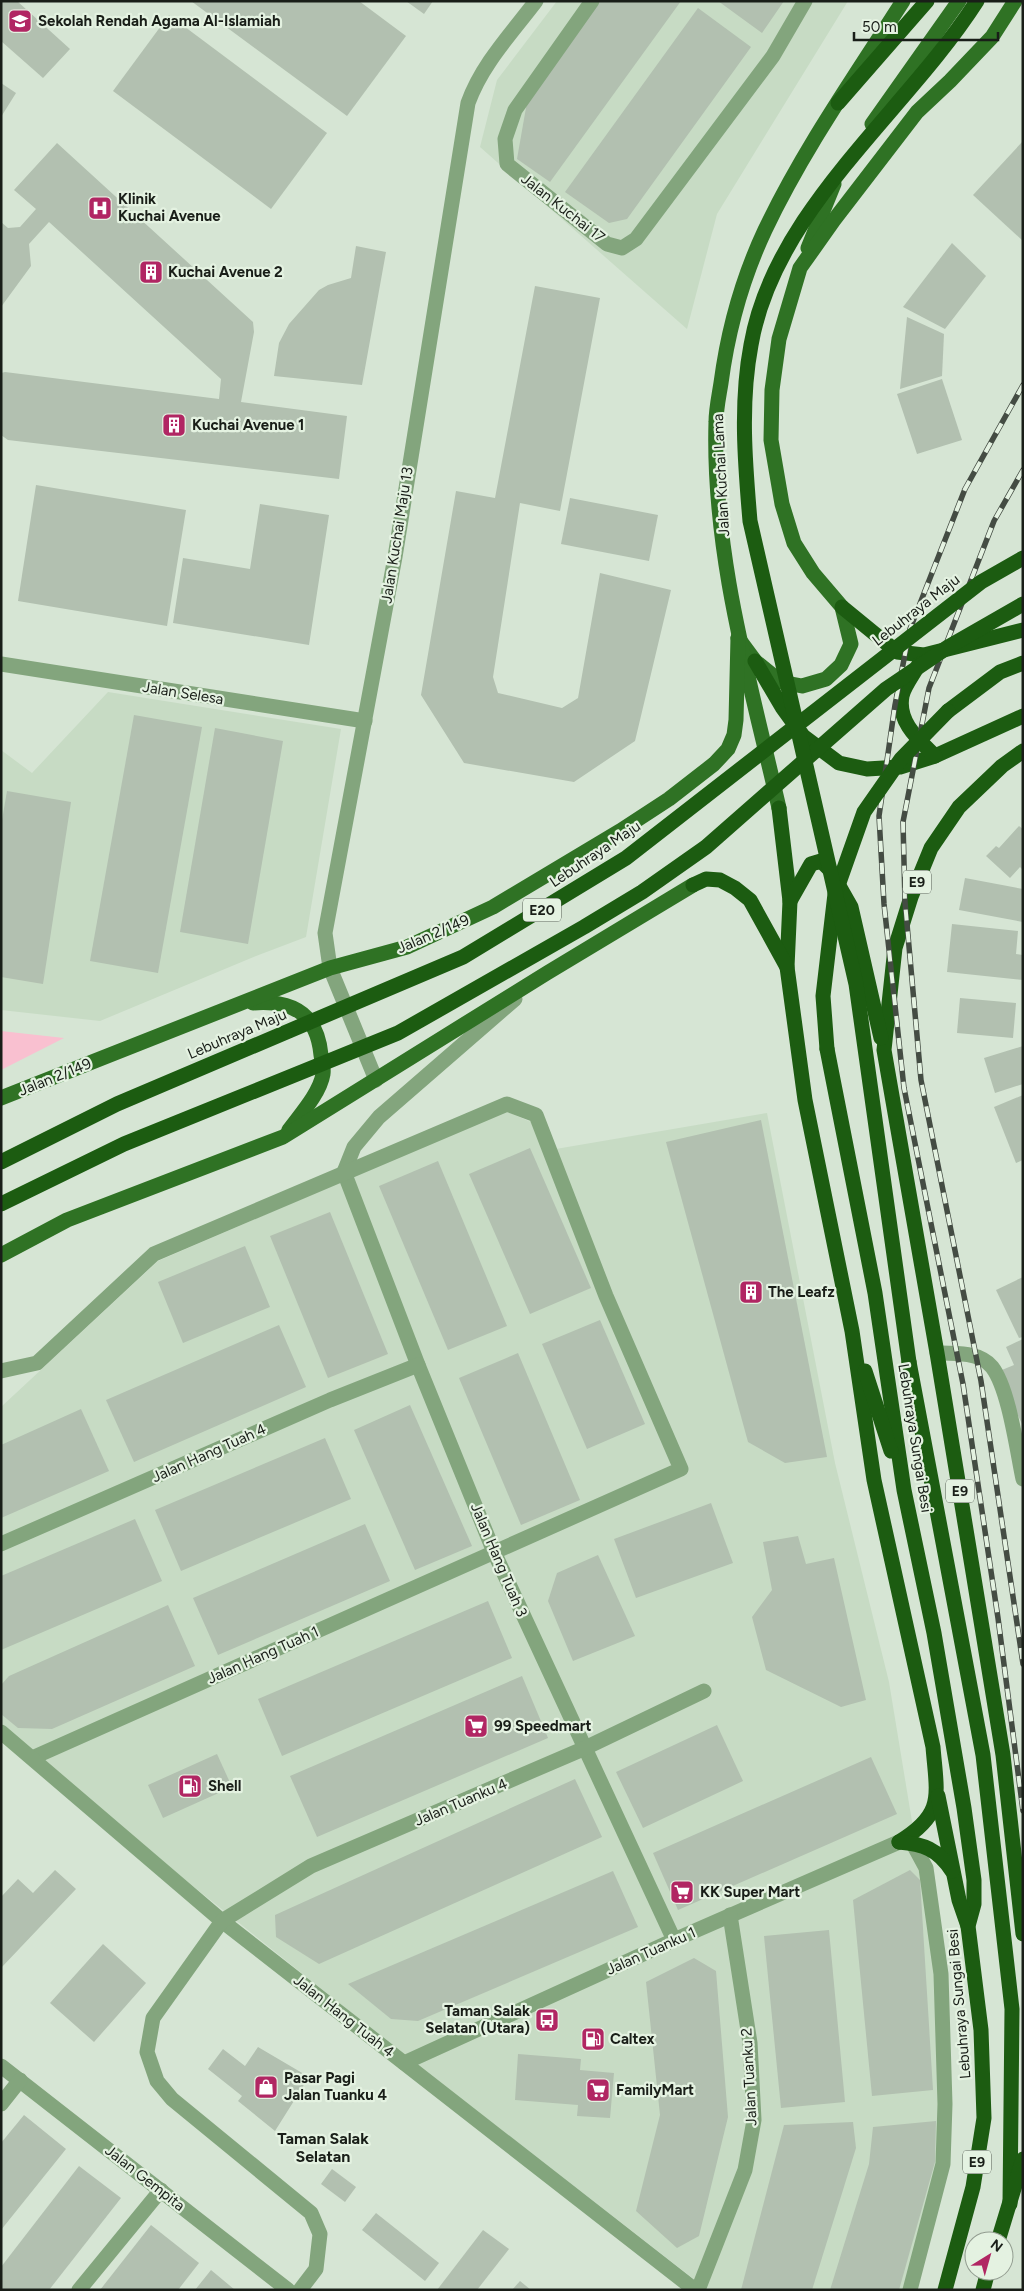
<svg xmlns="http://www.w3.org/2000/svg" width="1024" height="2291" font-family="Figtree,sans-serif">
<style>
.built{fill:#c7dbc4}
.green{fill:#f9c0d0}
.building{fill:#b2c0b0}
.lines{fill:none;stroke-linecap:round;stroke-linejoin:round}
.minor{stroke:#83a57d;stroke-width:15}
.major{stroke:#2f7224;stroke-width:15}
.highway{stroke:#1c5c11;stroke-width:15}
.rail-casing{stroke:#444c43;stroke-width:5.5}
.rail{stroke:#e4f2e1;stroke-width:4;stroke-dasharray:11;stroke-linecap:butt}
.highway-bridge{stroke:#1c5c11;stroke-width:15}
.labels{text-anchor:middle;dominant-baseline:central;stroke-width:4.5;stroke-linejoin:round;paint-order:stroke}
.shield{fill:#e4f2e1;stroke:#565e54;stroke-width:1}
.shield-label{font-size:14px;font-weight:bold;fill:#191e18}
.poi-label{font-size:15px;font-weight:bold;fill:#191e18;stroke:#e4f2e1;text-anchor:start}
.street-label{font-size:15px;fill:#191e18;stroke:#e4f2e1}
.neighbourhood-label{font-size:16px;font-weight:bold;fill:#191e18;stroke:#e4f2e1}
</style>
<rect width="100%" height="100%" fill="#d6e5d4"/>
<g class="built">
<path d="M557,1H848L717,214L687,329L480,147L497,80Z"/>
<path d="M108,692L341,729L306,937L256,956L100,1021L1,1010V750L32,773Z"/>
<path d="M505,1111L531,1122L544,1151L767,1113L835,1463L889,1682L920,1870L935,1979L938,2092V2162L904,2290H708L369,2027L189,1883L1,1724V1407L158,1261Z"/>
</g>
<path class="green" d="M1,1031L64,1038L1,1070Z"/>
<g class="building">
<path d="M1,1H17L70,49L43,78L1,41Z"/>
<path d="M191,1H359L406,36L347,116Z"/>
<path d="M406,1H433L424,14Z"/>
<path d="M600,1H681L550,182L517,159L527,102Z"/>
<path d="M718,1H784L762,33Z"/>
<path d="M698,8L751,47L627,219L609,223L565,192Z"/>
<path d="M169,15L327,133L271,209L113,91Z"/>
<path d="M1,83L16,93L1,117Z"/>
<path d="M1023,141V241L973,195Z"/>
<path d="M57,143L253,322L254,332L241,402L347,416L339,479L8,440L1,435V373L5,372L219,399L221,379L49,222L29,244L31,266L1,307V222L8,228L20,227L36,209L14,190Z"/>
<path d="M952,243L986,276L945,329L903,307Z"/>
<path d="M356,246L386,252L362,385L274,376L279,343L289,324L319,290L328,285L351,278Z"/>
<path d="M535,286L600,298L560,511L520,503L493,677L498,693L562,708L578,698L600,573L671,590L635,741L574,782L464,763L421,695L456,491L495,498Z"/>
<path d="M907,317L944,334L942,376L900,389Z"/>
<path d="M942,379L962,440L917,454L897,394Z"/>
<path d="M36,485L186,510L167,626L18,601Z"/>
<path d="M570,498L658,515L649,561L561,544Z"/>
<path d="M260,504L329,515L309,645L173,623L183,558L250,569Z"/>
<path d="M134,715L202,727L158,973L90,961Z"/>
<path d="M215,728L283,741L248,944L180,932Z"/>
<path d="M7,791L71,802L43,984L1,977V826Z"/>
<path d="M1019,826L1023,829V870L1020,867L1010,878L986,856L996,846L999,848Z"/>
<path d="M965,878L1023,889V922L959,910Z"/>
<path d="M952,924L1018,931L1016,954L1023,955V980L947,972Z"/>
<path d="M960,998L1016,1003L1013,1038L957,1033Z"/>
<path d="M1023,1046V1084L995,1093L984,1058Z"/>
<path d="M1023,1095V1160L1016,1163L994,1107Z"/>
<path d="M761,1120L827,1457L785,1463L748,1442L666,1142Z"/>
<path d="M530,1148L591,1288L530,1314L469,1174Z"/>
<path d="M438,1161L507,1326L448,1350L379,1186Z"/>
<path d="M330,1212L388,1354L328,1378L270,1236Z"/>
<path d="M245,1246L270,1307L183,1343L158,1282Z"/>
<path d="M1023,1277V1337L1019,1338L996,1290Z"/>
<path d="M600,1320L645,1424L587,1449L542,1344Z"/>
<path d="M279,1325L306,1387L134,1462L106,1400Z"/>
<path d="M1023,1339V1426L997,1372L1014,1365L1006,1347Z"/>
<path d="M518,1353L580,1500L521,1525L459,1378Z"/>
<path d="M410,1405L472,1546L415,1570L354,1430Z"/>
<path d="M81,1409L109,1471L1,1518V1445Z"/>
<path d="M325,1438L351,1499L181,1571L155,1510Z"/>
<path d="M711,1503L733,1563L636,1598L614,1539Z"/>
<path d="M135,1519L162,1581L1,1650V1576Z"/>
<path d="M365,1524L390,1581L218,1655L193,1598Z"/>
<path d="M798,1536L806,1564L834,1558L866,1700L841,1707L766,1670L752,1617L772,1590L763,1542Z"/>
<path d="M598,1555L635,1636L573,1661L548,1601L557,1573Z"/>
<path d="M488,1601L512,1658L282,1756L258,1699Z"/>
<path d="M168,1605L195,1666L52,1729L18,1728L1,1714V1685L9,1676Z"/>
<path d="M522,1676L548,1738L317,1837L290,1776Z"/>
<path d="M717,1725L743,1781L643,1828L616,1772Z"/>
<path d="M217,1754L232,1787L163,1818L148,1785Z"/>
<path d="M871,1757L897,1814L678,1910L653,1853Z"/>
<path d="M575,1779L602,1837L319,1964L276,1937L275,1915Z"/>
<path d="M55,1870L76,1889L1,1968V1897L18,1879L33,1893Z"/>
<path d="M910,1870L920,1880L933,2090L872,2096L853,1900Z"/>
<path d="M613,1871L638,1927L418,2021L391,2019L348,1984Z"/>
<path d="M829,1930L845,2102L781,2108L764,1936Z"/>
<path d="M103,1944L146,1983L94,2042L50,2003Z"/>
<path d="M694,1958L716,1971L728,2117L699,2236L677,2248L636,2211L660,2115L646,1982Z"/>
<path d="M258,2047L309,2077L275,2131L238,2101L242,2096L208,2069L223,2049L245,2066Z"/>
<path d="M518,2054L581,2059L580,2070L614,2073L610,2118L577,2116L578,2105L515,2100Z"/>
<path d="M24,2115L66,2149L1,2230V2143Z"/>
<path d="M936,2121L935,2162L899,2290H830L869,2164L873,2127Z"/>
<path d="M853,2122L856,2148L812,2290H741L784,2125Z"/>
<path d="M79,2166L121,2198L49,2290H1V2267Z"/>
<path d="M332,2169L356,2187L345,2202L321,2184Z"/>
<path d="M376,2213L439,2263L425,2281L362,2230Z"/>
<path d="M151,2225L199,2263L178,2290H100Z"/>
<path d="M483,2230L509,2249L477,2290H437Z"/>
<path d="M211,2270L235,2290H195Z"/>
<path d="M520,2281L531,2290H512Z"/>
</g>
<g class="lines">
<g class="minor">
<path d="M592,1L515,110L505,139L507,164L607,244L622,248L636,239L773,56L805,1"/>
<path d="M1,664L365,721"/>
<path d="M376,1080L330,968L325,933L395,557L468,103C482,64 511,34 536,1"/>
<path d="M344,1172L418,1365L494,1552L674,1940"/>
<path d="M344,1172L354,1147L379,1117L515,999"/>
<path d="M937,1353C954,1353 980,1352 992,1367C1009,1389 1017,1451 1023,1479"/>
<path d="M1,1371L37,1363L154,1254L507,1104L536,1115L606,1296L681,1469L32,1758"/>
<path d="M1,1544L330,1400L418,1365"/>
<path d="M1,1732L222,1921L695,2290"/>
<path d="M404,2063L674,1940L899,1842"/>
<path d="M1,2066L288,2290"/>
<path d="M1,2104L20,2080"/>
<path d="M79,2290L161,2190"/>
<path d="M300,2290L316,2269L320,2234L311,2213L172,2099L157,2081L147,2052L153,2018L222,1921L311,1866L583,1749L704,1691"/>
<path d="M698,2290L745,2170L754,2120L750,2043L730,1915"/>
<path d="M910,2290L943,2164L945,2104L941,1974L926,1868L913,1844"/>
</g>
<g class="major">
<path d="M872,124L959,1"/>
<path d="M808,248L834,184"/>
<path d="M738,638L755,661L781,682L802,686L826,679L841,665L851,644L842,607L813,573L794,543L782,504L771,440L772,390L779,339L800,268L834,220L917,112L950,81L992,37L1015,1"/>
<path d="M779,808C750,681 712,553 716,422C716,409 719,396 721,383C728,330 742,279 765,230C803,150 855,76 903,1"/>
<path d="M253,1003C292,1000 317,1013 321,1055C322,1061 324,1069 323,1074C320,1093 300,1115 289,1130"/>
<path d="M1,1098L330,968L407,947L493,907L620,831L669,799L714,764L728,749L734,735L736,720L738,638"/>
<path d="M1,1255L67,1220L283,1137L547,973L693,885"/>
</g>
<g class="highway">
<path d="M838,103L927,1"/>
<path d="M842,607L897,652L924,655L1023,630"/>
<path d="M755,661L782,707L803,736L839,763L867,769L900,767L935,756L1023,716"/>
<path d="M919,664C914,674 904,686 902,696C897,722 919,740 935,756"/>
<path d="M948,711L1000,672L1023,663"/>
<path d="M1023,751L1002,766L959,807L931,848L911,897L895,948L884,1050L937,1353L1003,1755L1023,1934"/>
<path d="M779,808L790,901L787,967L805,1100L852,1331L874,1480L933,1747C937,1796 945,1814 899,1842"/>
<path d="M693,885L706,879L720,880L735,888L750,900L787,967"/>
<path d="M790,901L811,864L821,861L830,870L851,907L881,1038"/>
<path d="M827,1049L875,1293L904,1490L934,1633L964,1808L974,1880V1904L968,1926L981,2030L984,2118L973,2187L945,2290"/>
<path d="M909,1362L983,1755L1012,2009L1010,2204"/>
<path d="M865,1371L891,1451"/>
<path d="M938,1796L959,1900L968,1926"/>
<path d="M899,1842C923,1844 938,1849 952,1871"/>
<path d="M998,2241L1023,2159"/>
<path d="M983,2290L988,2271"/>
</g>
<g class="rail-casing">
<g id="rail">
<path d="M1023,385L965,489L910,629L895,705L879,816L884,904L904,1088L963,1384L998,1618L1023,1811"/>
<path d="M1023,470L994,521L929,688L903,822L905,902L921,1080L981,1381L1023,1664"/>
</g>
</g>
<use href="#rail" class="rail"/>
<g class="highway-bridge">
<path d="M827,1049L823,996L835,894L864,812L901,759L948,711"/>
<path d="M1,1162L117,1104L463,957L626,858L981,582L1023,558"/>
<path d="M1,1204L124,1144L398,1033L584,927L642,892L706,847L886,689L948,647L1023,604"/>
<path d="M909,1362L856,984L750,521C745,463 740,403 751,345C774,210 906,112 977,1"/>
</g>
</g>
<defs>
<g id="school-square" transform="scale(1.25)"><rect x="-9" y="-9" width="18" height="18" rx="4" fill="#b12663" stroke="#e4f2e1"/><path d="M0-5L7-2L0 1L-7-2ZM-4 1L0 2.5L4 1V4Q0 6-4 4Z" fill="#fff"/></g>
<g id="hospital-square" transform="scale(1.25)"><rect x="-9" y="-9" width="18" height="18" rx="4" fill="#b12663" stroke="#e4f2e1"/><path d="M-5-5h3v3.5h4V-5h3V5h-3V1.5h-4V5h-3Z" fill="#fff"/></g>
<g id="building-square" transform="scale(1.25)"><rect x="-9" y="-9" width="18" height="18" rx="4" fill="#b12663" stroke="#e4f2e1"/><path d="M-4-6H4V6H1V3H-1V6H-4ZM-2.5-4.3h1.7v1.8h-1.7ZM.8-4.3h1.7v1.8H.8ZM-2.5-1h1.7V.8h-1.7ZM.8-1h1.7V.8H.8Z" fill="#fff"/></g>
<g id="supermarket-square" transform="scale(1.25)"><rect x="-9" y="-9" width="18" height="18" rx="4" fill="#b12663" stroke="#e4f2e1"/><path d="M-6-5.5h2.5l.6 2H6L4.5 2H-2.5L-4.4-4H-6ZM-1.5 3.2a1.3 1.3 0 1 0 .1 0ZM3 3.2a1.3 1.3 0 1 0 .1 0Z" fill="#fff"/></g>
<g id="fuel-square" transform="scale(1.25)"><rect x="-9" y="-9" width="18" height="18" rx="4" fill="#b12663" stroke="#e4f2e1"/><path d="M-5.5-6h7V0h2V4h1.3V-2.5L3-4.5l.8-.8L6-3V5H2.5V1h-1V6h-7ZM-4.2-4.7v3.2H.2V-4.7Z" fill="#fff"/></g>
<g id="bus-square" transform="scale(1.25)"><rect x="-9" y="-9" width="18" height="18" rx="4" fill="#b12663" stroke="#e4f2e1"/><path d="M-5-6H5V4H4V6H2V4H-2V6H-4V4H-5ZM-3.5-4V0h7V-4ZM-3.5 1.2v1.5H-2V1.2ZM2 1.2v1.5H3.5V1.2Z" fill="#fff"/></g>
<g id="shop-square" transform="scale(1.25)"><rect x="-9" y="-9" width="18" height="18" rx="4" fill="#b12663" stroke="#e4f2e1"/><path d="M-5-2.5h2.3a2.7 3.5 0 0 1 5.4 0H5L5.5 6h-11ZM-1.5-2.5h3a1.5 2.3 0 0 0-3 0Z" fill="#fff"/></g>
</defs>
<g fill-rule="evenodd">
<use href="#school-square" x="20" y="21"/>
<use href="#hospital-square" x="100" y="208"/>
<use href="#building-square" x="151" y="272"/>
<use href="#building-square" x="174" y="425"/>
<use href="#building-square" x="751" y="1292"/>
<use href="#supermarket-square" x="476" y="1726"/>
<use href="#fuel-square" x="190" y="1786"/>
<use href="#supermarket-square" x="682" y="1892"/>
<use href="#bus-square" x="547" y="2020"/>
<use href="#fuel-square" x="593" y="2039"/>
<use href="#shop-square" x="266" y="2087"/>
<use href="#supermarket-square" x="598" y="2090"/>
</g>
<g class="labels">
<g class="shield">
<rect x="903" y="870.5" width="28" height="23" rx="4"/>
<rect x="523" y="898.5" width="38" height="23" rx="4"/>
<rect x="946" y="1479.5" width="28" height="23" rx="4"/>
<rect x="963" y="2150.5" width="28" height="23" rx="4"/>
</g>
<g class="shield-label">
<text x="917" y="882">E9</text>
<text x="542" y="910">E20</text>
<text x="960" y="1491">E9</text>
<text x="977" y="2162">E9</text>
</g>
<g class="poi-label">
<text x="38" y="21">Sekolah Rendah Agama Al-Islamiah</text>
<text x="118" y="199">Klinik<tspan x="118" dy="17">Kuchai Avenue</tspan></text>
<text x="168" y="272">Kuchai Avenue 2</text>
<text x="192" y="425">Kuchai Avenue 1</text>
<text x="768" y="1292">The Leafz</text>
<text x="494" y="1726">99 Speedmart</text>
<text x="208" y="1786">Shell</text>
<text x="700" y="1892">KK Super Mart</text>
<text x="530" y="2011" text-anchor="end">Taman Salak<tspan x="530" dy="17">Selatan (Utara)</tspan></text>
<text x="610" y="2039">Caltex</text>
<text x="284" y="2078">Pasar Pagi<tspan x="284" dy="17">Jalan Tuanku 4</tspan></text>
<text x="616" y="2090">FamilyMart</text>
</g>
<g class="street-label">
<text transform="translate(563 208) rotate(38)">Jalan Kuchai 17</text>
<text transform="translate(721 475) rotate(-93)">Jalan Kuchai Lama</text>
<text transform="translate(397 535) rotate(-81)">Jalan Kuchai Maju 13</text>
<text transform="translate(916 610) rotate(-38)">Lebuhraya Maju</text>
<text transform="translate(183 693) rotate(9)">Jalan Selesa</text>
<text transform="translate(595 854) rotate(-34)">Lebuhraya Maju</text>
<text transform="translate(433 934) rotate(-23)">Jalan 2/149</text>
<text transform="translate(237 1034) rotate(-23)">Lebuhraya Maju</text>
<text transform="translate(55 1077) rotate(-22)">Jalan 2/149</text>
<text transform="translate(915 1438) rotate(81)">Lebuhraya Sungai Besi</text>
<text transform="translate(209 1453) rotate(-24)">Jalan Hang Tuah 4</text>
<text transform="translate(499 1560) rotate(67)">Jalan Hang Tuah 3</text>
<text transform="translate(263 1655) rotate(-24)">Jalan Hang Tuah 1</text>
<text transform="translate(461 1802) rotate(-23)">Jalan Tuanku 4</text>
<text transform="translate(651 1951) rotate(-24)">Jalan Tuanku 1</text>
<text transform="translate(959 2004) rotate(-95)">Lebuhraya Sungai Besi</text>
<text transform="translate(344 2016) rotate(38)">Jalan Hang Tuah 4</text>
<text transform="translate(749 2077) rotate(-93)">Jalan Tuanku 2</text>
<text transform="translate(145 2178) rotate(38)">Jalan Gempita</text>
</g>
<g class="neighbourhood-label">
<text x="323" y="2138">Taman Salak<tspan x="323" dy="18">Selatan</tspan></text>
</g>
</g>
<rect width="1024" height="2291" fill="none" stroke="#191e18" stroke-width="5"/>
<g transform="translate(989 2256) rotate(37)"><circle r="24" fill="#e4f2e1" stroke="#939d91"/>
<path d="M0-4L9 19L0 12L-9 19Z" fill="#b12663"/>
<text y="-8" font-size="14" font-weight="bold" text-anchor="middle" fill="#191e18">N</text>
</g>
<path d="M854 32v8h144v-8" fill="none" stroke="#191e18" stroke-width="2.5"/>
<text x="862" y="32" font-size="15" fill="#191e18" stroke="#e4f2e1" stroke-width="4" paint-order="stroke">50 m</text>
</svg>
